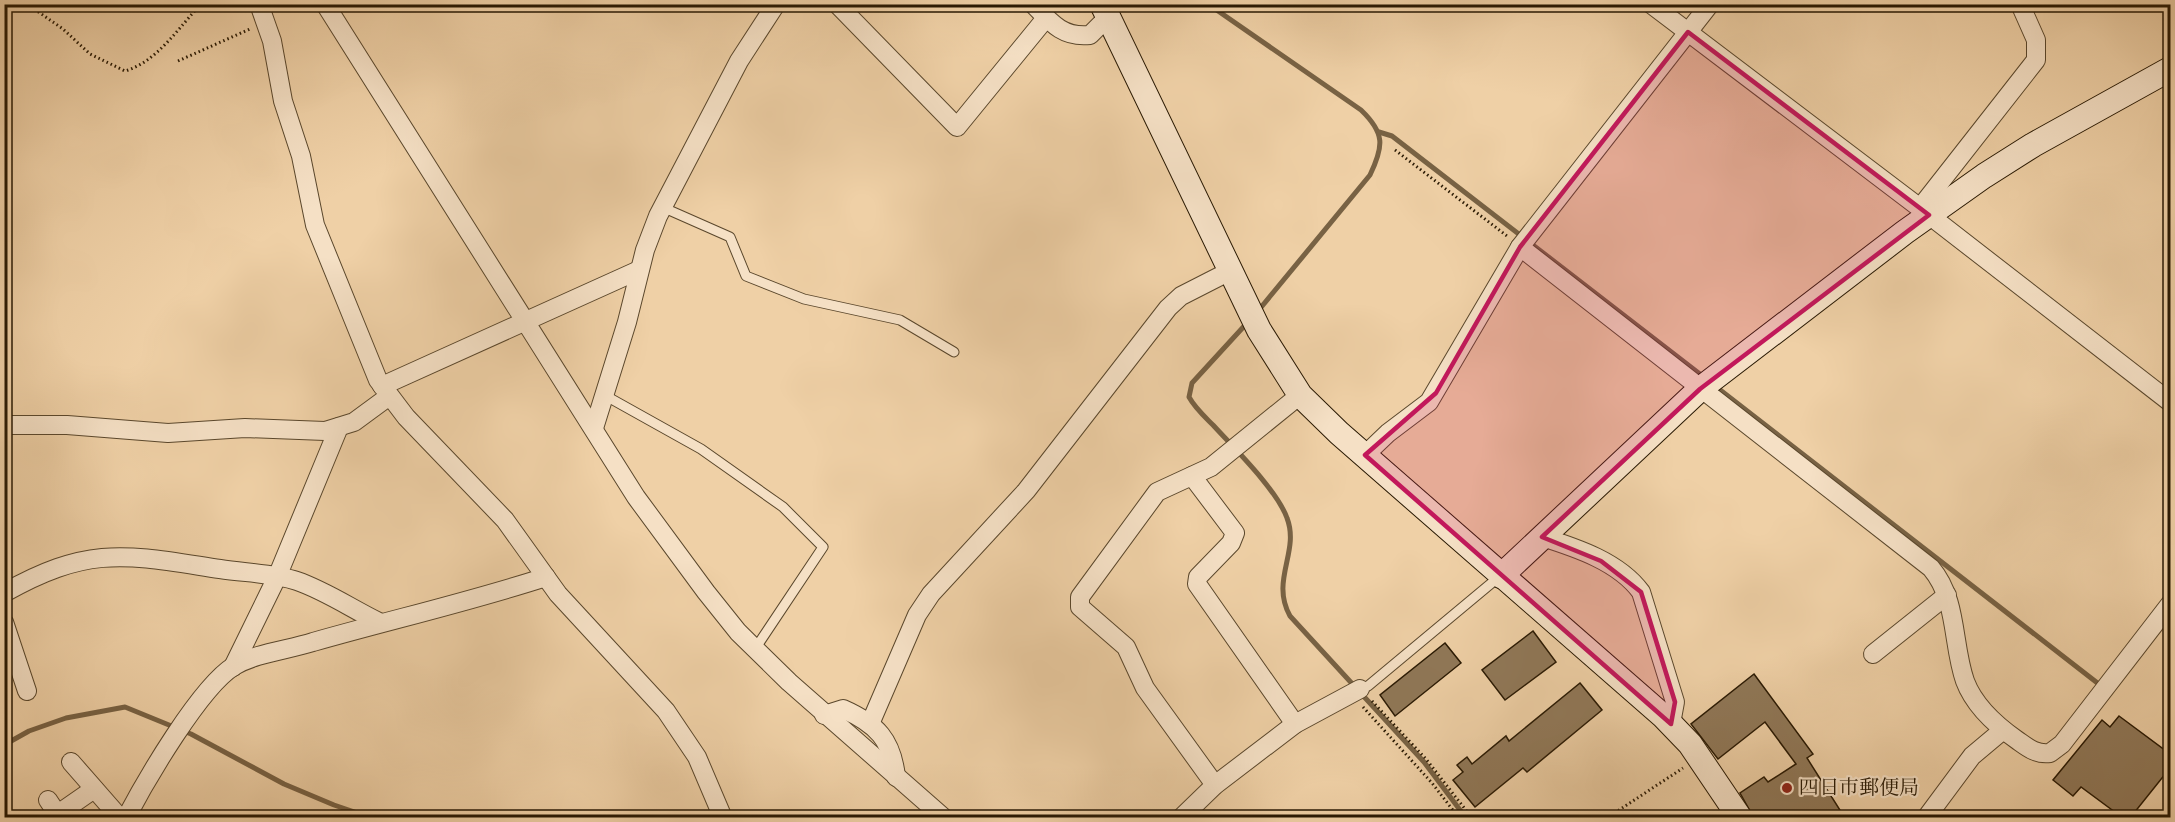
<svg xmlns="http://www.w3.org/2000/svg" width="2175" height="822" font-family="'Libre Bodoni','Noto Serif JP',serif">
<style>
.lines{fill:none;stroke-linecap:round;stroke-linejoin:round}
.stream{stroke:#786244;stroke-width:5}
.building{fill:#907858;stroke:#291903;stroke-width:1.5}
.lane-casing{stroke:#5a472c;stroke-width:11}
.street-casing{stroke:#5a472c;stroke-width:20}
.secondary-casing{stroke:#291903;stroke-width:26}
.path{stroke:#291903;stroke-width:3;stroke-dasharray:1.5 3;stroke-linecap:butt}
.lane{stroke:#f5e0c5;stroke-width:9}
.street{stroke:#f5e0c5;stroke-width:18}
.secondary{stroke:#f5e0c5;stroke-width:24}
.marked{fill:#c2185b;fill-opacity:0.2;stroke:#c2185b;stroke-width:4.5;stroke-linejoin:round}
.poi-dot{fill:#8f2418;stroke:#f5e0c5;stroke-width:2}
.labels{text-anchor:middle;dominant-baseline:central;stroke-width:4.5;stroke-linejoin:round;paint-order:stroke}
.poi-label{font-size:20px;fill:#291903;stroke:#f5e0c5;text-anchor:start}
</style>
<rect width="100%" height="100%" fill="#efd0a6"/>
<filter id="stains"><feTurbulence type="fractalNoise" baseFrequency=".00333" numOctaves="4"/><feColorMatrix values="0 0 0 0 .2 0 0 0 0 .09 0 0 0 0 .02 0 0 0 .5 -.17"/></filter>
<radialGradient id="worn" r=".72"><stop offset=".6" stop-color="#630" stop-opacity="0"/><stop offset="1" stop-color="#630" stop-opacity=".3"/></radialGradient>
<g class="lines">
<g class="stream">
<path d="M1208,4L1361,110C1385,133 1384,146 1370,175L1258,311"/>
<path d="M1379,132L1392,136L1705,378"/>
<path d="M1247,323L1192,383L1189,397C1195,408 1204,416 1213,425C1234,448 1277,490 1287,518C1300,552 1270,580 1290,616L1424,762L1466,818"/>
<path d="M1715,386L2100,685"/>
<path d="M4,745L29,731L66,718L125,707L191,734L284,784L334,805L372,818"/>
</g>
</g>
<g class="building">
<path d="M1533,631L1556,662L1505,700L1482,670Z"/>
<path d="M1445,643L1461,663L1395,716L1380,695Z"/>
<path d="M1754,674L1813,754L1807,758L1845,818H1754L1740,793L1764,777L1768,782L1796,764L1765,722L1718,759L1691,724Z"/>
<path d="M1580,683L1602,710L1527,772L1523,768L1475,807L1453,780L1463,772L1457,765L1467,757L1472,764L1506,736L1509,741Z"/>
<path d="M2119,716L2170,754V768L2130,818H2123L2081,787L2073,796L2053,780L2102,720L2110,727Z"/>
</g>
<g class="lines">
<g class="lane-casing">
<g id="lane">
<path d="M662,207L730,237L746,276L804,299L900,320L954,352"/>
<path d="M606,396L701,449L783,507L823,547L755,649"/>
<path d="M1368,686L1500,576"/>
</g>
</g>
<g class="street-casing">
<g id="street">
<path d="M259,4L272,41L283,101L301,156L315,225L378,380L406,417L505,520L558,594L666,711L697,757L723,818"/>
<path d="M325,4L636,497L706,592L738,632L789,682L944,818"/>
<path d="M837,4L957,127L1046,18"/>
<path d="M1033,4C1051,23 1063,38 1090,35L1108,17"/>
<path d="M1651,4L1920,208L2170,402"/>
<path d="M1920,208L2036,60V40L2020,4"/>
<path d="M1520,247L1931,568C1958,600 1952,644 1965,681C1974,705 1997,726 2017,740C2027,747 2036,755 2050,753L2062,744L2170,604"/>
<path d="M382,386L639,270"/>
<path d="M4,425H67L168,433L245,428L325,431L354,422L388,397"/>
<path d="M594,428L627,322L645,250L658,216L739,61L776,4"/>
<path d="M1365,455L1388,433L1429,402L1520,247L1710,4"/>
<path d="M1192,476L1235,533L1231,543L1198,577L1197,584L1295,724"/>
<path d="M1542,537C1577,548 1619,562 1641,592L1675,702L1671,724"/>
<path d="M4,593C91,544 127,555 220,569C245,573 273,573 297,581C326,591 352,609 379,622"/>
<path d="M4,622L27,691"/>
<path d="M1873,654L1947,595"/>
<path d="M233,667L277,577L339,427"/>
<path d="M824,715L843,709C877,724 892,740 896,777"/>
<path d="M870,724L917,615L931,594L1026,491L1168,308L1181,296L1230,271"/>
<path d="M71,762L120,818"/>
<path d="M1215,785L1145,688L1126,647L1080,607V597L1157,492L1211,467L1300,395"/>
<path d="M48,800L60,818"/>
<path d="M58,814L94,789"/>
<path d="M126,818C146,780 200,687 234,666C256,653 288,650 313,642C390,620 469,602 546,577"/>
<path d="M1181,818L1215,785L1295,724L1360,689"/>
<path d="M1926,818L1972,756L2003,730"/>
</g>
</g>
<g class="secondary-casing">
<g id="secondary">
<path d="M1102,4L1259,330L1300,395L1339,433L1663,716L1690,744L1740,818"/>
<path d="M1501,576L1700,389L1905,232L1984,176L2033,145L2170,69"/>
</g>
</g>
<g class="path">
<path d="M27,4L63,29L90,54L125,71C157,62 179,27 201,4"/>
<path d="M178,61L250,29"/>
<path d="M1395,150L1507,236"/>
<path d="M1372,701L1426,759L1472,818"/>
<path d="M1363,707L1432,783L1459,818"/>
<path d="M1607,818L1683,768"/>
</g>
<use href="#lane" class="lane"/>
<use href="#street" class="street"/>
<use href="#secondary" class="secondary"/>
</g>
<path class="marked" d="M1688,32L1929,215L1700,389L1542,537L1601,561L1641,592L1675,702L1671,724L1365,455L1436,393L1520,247Z"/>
<circle class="poi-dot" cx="1787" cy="788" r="6"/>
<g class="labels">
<g class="poi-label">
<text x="1799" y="788">四日市郵便局</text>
</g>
</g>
<rect width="2175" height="822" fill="none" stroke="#efd0a6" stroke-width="24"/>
<rect x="6" y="6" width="2163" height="810" fill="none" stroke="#291903" stroke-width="3"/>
<rect x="12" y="12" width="2151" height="798" fill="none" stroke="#291903" stroke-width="1.5"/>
<rect width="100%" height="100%" filter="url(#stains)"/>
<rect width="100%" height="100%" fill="url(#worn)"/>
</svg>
